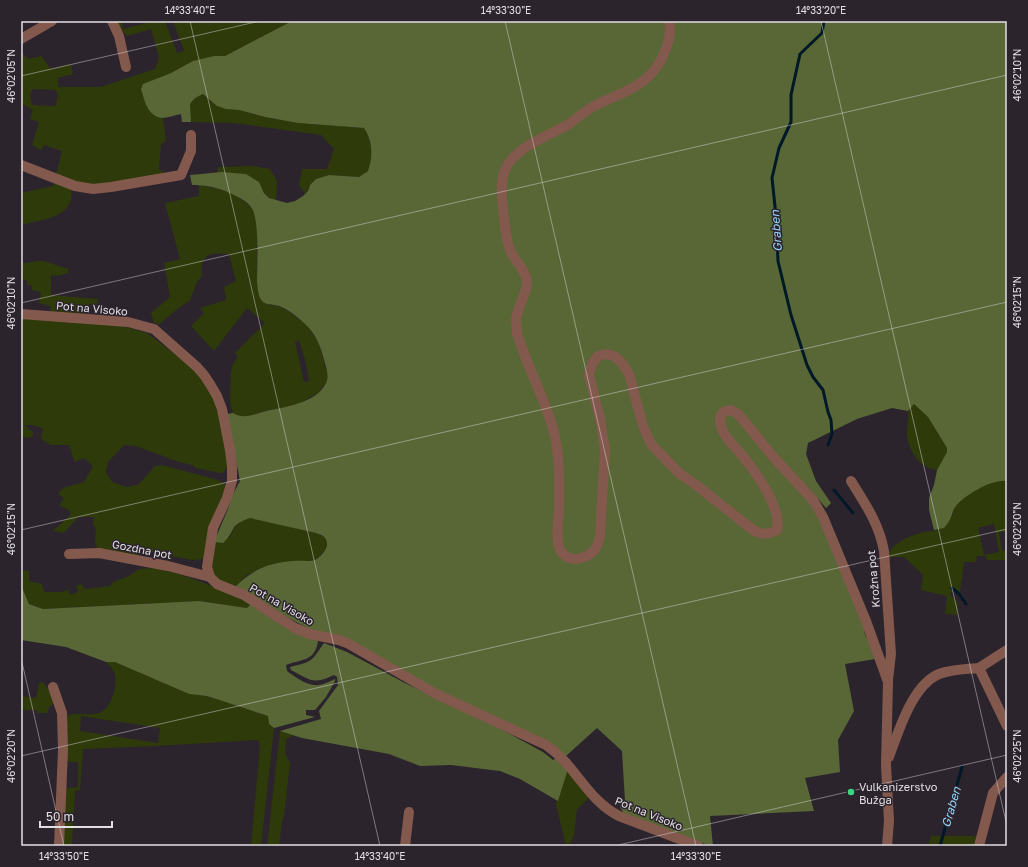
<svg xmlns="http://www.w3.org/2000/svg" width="1028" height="867" font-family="'Golos Text',sans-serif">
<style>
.green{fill:#2e3a09;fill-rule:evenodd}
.forest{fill:#586735}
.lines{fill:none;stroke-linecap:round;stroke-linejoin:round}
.stream{stroke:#001827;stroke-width:3}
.minor{stroke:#84594d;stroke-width:10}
.ticks{fill:none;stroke:#e3dee4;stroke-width:1;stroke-opacity:0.45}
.poi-dot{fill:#37d880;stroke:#2b242d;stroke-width:1.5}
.labels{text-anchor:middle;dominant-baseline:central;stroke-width:3;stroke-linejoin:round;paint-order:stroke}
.street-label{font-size:11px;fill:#e3dee4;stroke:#2b242d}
.poi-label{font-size:11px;fill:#e3dee4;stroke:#2b242d;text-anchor:start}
.water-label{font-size:12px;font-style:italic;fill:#94d3fa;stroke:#2b242d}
.neatline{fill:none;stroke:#e3dee4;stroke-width:1.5}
.ticks-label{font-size:10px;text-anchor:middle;fill:#e3dee4}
</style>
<rect width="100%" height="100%" fill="#2b242d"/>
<g class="green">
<path d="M116,21H122L123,29L146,23L148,21H165L177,53L184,51L173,21H292L225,56H214L156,79L155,115L163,118L166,141L161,144L159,170L163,171V176L89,186L56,175L62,151L44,145L41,150L32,145L39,122L30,119L33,110L24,105H21V52L28,59L41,56L51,69L71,64L73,74L58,78V87H101L155,69L159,58L151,29L127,36L118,26ZM33,89L55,90L58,94L56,106L32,105L30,94Z"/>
<path d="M203,94L217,106L226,109L239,110L265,117L298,123L364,128C373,142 373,156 368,171L359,177L329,175L316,179L310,185L305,194L299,185L302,169H327L334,149L321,135L234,123L191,122L190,104L195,98Z"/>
<path d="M252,166L270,169L277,181L276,200C265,197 264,192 259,182L217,172L218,167Z"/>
<path d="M56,181L71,188C76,218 43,219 21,225V193L53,186Z"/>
<path d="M199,185L218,189L236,195L252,208L257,221V283L269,305L278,306L288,311L307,325L319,343L327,373V382L318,393L300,403L289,407L263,411L253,416H238L233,413L230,402L231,373L233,364L238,356L235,353L265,323L247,308L214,351L191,326L204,313L200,308L226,300L224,287L236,281L229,254C224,254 217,253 212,254C202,256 200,268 202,276L197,282L190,300L179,308L159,324L154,323L151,313L170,297L164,263L180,259L165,203L199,196ZM299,341L306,363L309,381L304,382L295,342Z"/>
<path d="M38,261H44L68,269V273L57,276L51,275V295L98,299L96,306L89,304L88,316L51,313L50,306L39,303L41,292L32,290V285H27V280L21,279V262L26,263Z"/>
<path d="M21,318L119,325L147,333L199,372L220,412L228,465L224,472L220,473L196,468L192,465L179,462L136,446L124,445L108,462L106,472L112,482L127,487L139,484L155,466L162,465L218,480L225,484L226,490L204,559L192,560L141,550L138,559L98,550L95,542L96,528L93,526L94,517H78L64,533L53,531L70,515V511L59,505L64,498L58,494L63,488L84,482L93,466L84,458L75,462L69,445H51L42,440L41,435L43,429C37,425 31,425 24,425L33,432V436L28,438L21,436Z"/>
<path d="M914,404L928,417L947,448V452L937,470C919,468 908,450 907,433C907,426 909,418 908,411Z"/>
<path d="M1002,480L1007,481V538L1006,532H999L1002,551H1007V560H987L986,556H977L976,562H964L960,592L955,588L950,594L958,604L957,615L945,614L947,596L921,590L923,575L904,557H888C890,543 912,535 924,532C929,531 936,531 939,529C943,526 950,520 952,516C954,513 953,509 955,507C963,494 988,483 1002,480ZM994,524L999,552L984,555L978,528Z"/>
<path d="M250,517L316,533L324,537L327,543L325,550L319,557L312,561L281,562L263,567L247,575L235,587L225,584L212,575L211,568L214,542L230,537C235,525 238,523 250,517Z"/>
<path d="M154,568C188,574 220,590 252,603L247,608L199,601L43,609L29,604L21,585V570L29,571V581L42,584L44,592H61L68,590L71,595L78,592L76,586L81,584L85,589L110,586L113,582L127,577L139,569Z"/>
<path d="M106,662H115L189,694L207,696L268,716L269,724L274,728L261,846H251L260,745L258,740L157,746L83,749L80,790L75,791L72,846H61L63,789L78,787V762H65V720L67,716C77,712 88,716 99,713C112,708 117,688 115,675C114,670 110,666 106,662ZM81,716L160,728L158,743L80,731Z"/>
<path d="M43,682L54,698L55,702L49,707L47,713H37V710H21V696L36,698L39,683Z"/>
<path d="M280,731L294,735L286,739L285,753L290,763L284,816L282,821L279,846H267Z"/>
<path d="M568,769L590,797L577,809L574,835L569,846H566L556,804Z"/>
<path d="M931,836H983L980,846H928Z"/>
</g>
<g class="forest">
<path d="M292,21H1007V481C994,478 964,495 956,506C953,509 953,513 951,517C950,521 947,524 944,528L934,530L929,510V498L934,485L937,470L947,452V448L928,417L914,404L908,411L892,408L857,419L808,443L806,454L816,481L831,503L826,508L806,485L817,508L865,627L864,631L866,637L870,639L875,659L845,664L854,711L838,740L840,772L805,778L814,811L710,816L713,846L697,842L624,814L620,807L625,801L622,751L597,728L566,756C477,710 387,667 298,623C276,612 257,597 235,587C253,569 268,563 293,561C300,560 309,562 315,560C322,556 332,545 324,537C323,535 318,534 316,533L250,518C245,520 239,522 235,526C231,532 229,538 223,543L214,542L228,509L233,494L240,481L227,414L233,413C246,421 258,412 270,410C288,407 318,401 326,383C330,376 325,364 323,356C320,345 315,333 306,325C299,318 288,309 279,306C273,304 267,306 262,301C258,296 258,289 257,283C257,268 260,218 251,207C245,199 234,195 225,191C215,187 203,185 192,185L190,175L222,172L246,174L259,182L264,193L269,198L287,203L295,201L303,196L308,191L310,185L316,179L329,175L359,177L368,171C373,156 373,142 364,128L298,123L265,117L239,110L226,109L217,106L203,94L195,98L190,104L191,122H182L181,114C175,115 167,118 162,118C147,116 145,101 141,89L143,84L171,73L193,61L214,56H225Z"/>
<path d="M21,585L29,604L43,609L199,601L247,608L252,603L293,631L318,641C315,662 301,659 286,665L287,671C295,677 309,687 319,685C325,684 330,681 335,679V681L326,697L315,710H306V715L315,717L274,728L269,724L268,716L207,696L189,694L115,662H106L66,647L21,640Z"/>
<path d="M324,643L347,652L405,683L497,727L543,752L553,760L558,757L568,769L558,801L520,779L500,771L451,765L420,766L389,754L302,738L280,731L321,719L319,711L338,685L337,677L334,675C313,685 310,680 291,670L290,667C312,662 311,662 324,643Z"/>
</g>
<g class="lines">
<g class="stream">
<path d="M824,21L822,33L800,54L791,95V122L779,148L772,178L776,216L778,261L791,315L807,365L813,377L823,390L828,412L831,420L832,434L828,445"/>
<path d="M834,490L853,513"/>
<path d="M952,588L959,594L966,604"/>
<path d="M940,846L962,767"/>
</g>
<g class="minor">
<path d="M112,21L119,36L126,67"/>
<path d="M669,21C671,31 669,42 665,51C652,86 624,91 594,106C585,111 577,118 569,124C545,138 504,150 502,182C501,197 505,237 510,250C514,260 523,267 526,277C530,291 517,305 516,320C516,324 517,329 517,333C519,341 523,349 525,356C535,383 549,409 555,437C560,460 559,485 559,509C558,521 556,535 559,547C560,551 564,555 567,557C577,562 592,556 597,546C598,543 599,540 600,536L605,449L600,419L589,375L592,364L598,356L606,354L614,356L622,363L629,374L643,426L651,444L679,473L696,485L753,530C763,535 767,535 777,530C782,508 755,471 741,454C734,446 724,437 721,426C719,421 720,416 723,412L731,410L738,414L776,460L813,500L823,517L866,621L888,682L886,765L889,821L887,846"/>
<path d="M21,39L52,21"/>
<path d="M21,165L75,186L93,189L111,187L181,175L191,151V135"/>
<path d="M21,314L128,322L154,329L197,367L204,375L210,384L217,396L222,409L230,450L232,467V481L227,498L213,528L207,567L210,577L217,584L244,595L295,628L310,634L339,640L347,643L436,694L546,745C576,765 586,799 619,816L698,846"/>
<path d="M851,481C866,505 879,524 884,551L891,654L888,680"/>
<path d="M69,554L99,553L168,566L210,577"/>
<path d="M979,668L1007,650"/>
<path d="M53,687L62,713L63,750L59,846"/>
<path d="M889,757C898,733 912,685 939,674C952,669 966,669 979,668L1007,726"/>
<path d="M405,846L409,812"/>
<path d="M979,846L993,793L1007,777"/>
</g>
</g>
<path class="ticks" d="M190,21L380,846M505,21L696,846M821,21L1007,826M21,76L260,21M21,303L1007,75M21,530L1007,302M21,658L64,846M21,756L1007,529M614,846L1007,755"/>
<circle class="poi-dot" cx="851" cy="792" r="4"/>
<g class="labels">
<g class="street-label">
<text transform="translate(92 308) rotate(5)">Pot na Visoko</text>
<text transform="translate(142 549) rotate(11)">Gozdna pot</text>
<text transform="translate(873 579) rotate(-95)">Krožna pot</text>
<text transform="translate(282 604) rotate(30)">Pot na Visoko</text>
<text transform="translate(649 813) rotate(22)">Pot na Visoko</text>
</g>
<g class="poi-label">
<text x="859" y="786">Vulkanizerstvo<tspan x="859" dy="13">Bužga</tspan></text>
</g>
<g class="water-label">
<text transform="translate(776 231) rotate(-94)">Graben</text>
<text transform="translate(951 807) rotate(-74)">Graben</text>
</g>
</g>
<rect width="1028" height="867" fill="none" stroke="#2b242d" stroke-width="44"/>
<path d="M40 821v6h72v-6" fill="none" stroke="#e3dee4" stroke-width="2"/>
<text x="46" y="821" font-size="12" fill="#e3dee4" stroke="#2b242d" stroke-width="3" paint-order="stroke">50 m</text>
<rect x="22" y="22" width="984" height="823" class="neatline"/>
<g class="ticks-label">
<text x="190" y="14">14°33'40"E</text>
<text x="506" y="14">14°33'30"E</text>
<text x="821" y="14">14°33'20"E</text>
<text transform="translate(1017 75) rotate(-90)" y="4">46°02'10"N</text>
<text transform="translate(11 76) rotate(-90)" y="4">46°02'05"N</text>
<text transform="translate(1017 302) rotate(-90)" y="4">46°02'15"N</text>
<text transform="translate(11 303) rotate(-90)" y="4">46°02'10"N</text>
<text transform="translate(1017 529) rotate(-90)" y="4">46°02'20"N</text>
<text transform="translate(11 529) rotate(-90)" y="4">46°02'15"N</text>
<text transform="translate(1017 756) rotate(-90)" y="4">46°02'25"N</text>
<text transform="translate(11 756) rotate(-90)" y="4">46°02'20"N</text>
<text x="64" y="860">14°33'50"E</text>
<text x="380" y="860">14°33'40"E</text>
<text x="696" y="860">14°33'30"E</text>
</g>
</svg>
